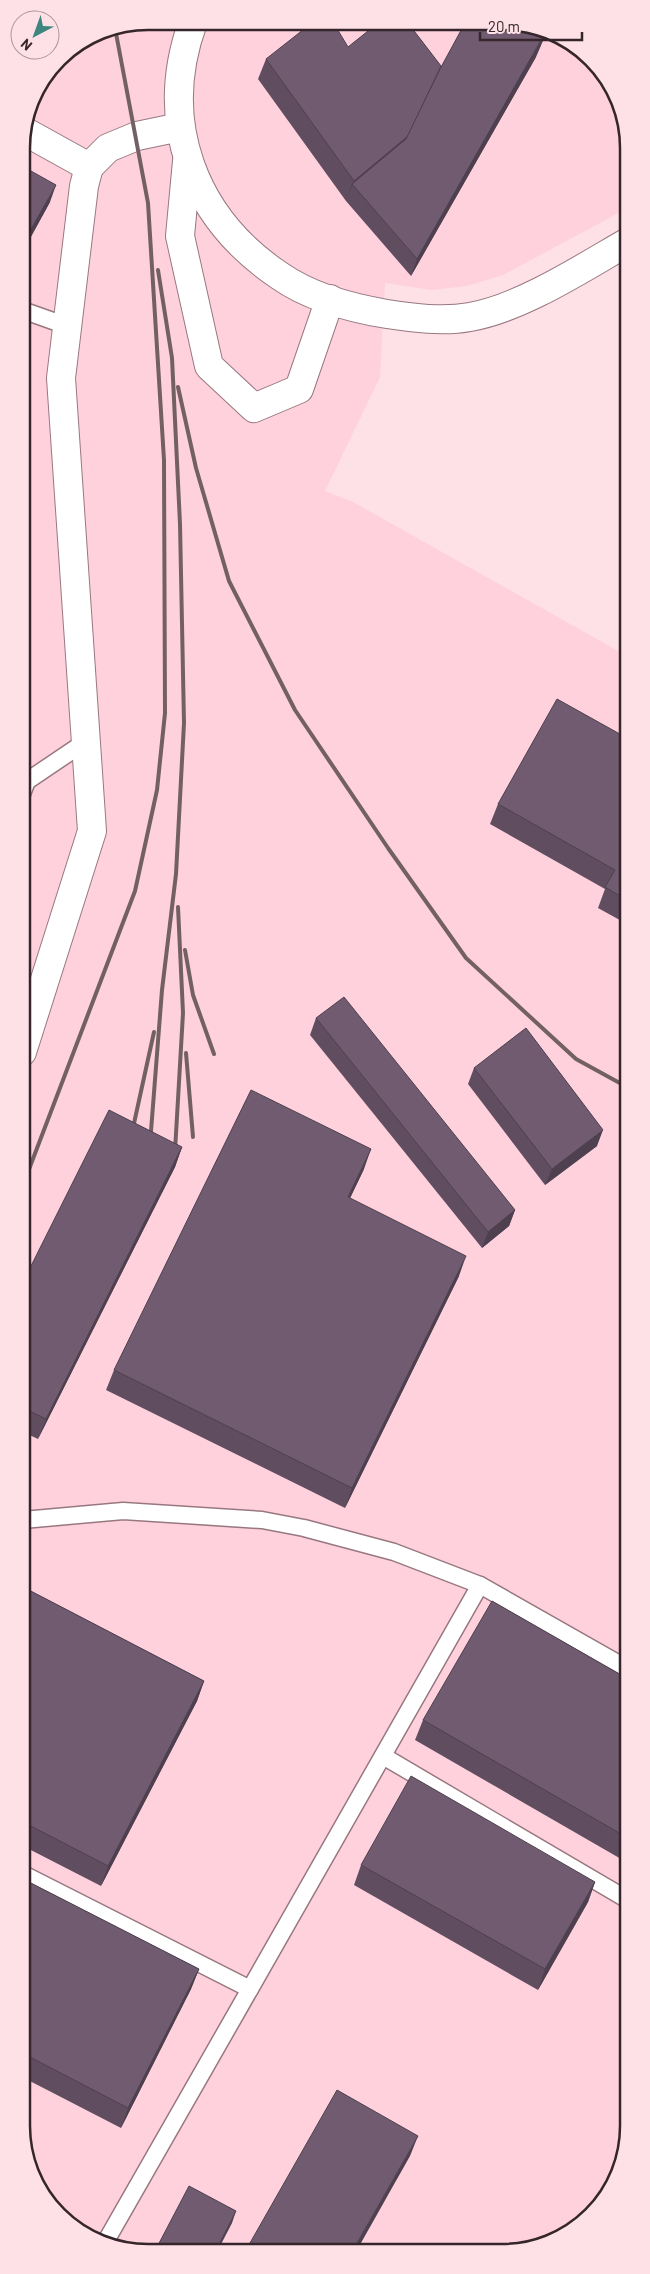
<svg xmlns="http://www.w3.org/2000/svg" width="650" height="2274" font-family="Barlow,sans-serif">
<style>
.built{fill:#ffd1dd}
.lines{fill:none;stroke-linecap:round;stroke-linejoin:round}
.lane-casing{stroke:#987880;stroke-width:19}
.street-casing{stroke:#987880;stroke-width:30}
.lane{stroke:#fff;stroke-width:16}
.street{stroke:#fff;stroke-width:28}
.rail{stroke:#736065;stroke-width:4}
.wall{fill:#604e60}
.shaded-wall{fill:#4e404e}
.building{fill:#705b70;stroke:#4e404e}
.rim{fill:none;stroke:#34262a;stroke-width:2.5}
</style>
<rect width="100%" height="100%" fill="#fee0e7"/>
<path class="built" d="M148,21L527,24L592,59L626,124V209L503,275L467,286L432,290L385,283L380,377L325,491L353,502L627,656L628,2134L619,2174L597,2210L565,2236L526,2250H124L58,2215L24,2150L22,140L31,99L59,58L100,31Z"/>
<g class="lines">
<g class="lane-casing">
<g id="lane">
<path d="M22,310L67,326"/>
<path d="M22,794L27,781L85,742"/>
<path d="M23,1520L123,1511L262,1520L304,1528L394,1552L480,1585L628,1669"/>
<path d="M383,1756L628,1900"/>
<path d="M23,1874L250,1989L480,1585"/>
<path d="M106,2241L250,1989"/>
</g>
</g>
<g class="street-casing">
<g id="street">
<path d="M193,22C157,121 192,217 280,276C310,297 351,308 387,314C413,318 443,322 470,317C521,308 581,269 626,243"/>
<path d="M24,131L89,167L108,148L137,136L180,127"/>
<path d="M187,161L180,236L209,366L254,408L299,389L330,299"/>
<path d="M22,1052L92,831L61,378L84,186L89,167"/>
</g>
</g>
<use href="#lane" class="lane"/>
<use href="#street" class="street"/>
<g class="rail">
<path d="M178,387L196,468L229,581L295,710L388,848L466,958L576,1059L627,1087"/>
<path d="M185,950L193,995L214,1054"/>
<path d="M186,1053L193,1137"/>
<path d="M131,1137L154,1032"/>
<path d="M150,1144L162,990L176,874L184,723L180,524L172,358L158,270"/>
<path d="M175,1151L183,1013L178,907"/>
<path d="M23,1185L135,891L157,790L165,713L164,460L148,203L115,28"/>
</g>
</g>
<g class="wall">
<path d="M348,47L441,66L536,57L411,276L346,201L258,79L266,59Z"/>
<path d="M22,166L50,202L22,253Z"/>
<path d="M627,738V924L598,908L605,889L490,824L498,804Z"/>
<path d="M316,1018L515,1210L509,1226L482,1248L310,1035Z"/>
<path d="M474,1068L597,1146L545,1185L468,1084Z"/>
<path d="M182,1147L175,1167L38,1439L23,1432V1282Z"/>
<path d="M364,1169L350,1198L459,1276L345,1508L106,1390L114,1370Z"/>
<path d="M23,1587L204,1681L197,1701L101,1886L23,1846Z"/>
<path d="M628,1679V1863L415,1740L423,1720Z"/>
<path d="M361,1865L595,1882L588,1902L538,1990L354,1885Z"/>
<path d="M23,1879L199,1969L191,1989L121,2128L24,2078Z"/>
</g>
<g class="shaded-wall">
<path d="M545,33L546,34L536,57L411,276L417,259Z"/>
<path d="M408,136L400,156L352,184L346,201L354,181Z"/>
<path d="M56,185L50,202L22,253V250L25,240Z"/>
<path d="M603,1130L597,1146L545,1185L552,1169Z"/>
<path d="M182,1147L175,1167L38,1439L46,1419Z"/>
<path d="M371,1149L364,1169L341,1217L348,1197Z"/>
<path d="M515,1210L509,1226L482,1248L488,1232Z"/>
<path d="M466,1256L459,1276L345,1508L352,1488Z"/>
<path d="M204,1681L197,1701L101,1886L108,1866Z"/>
<path d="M595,1882L588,1902L538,1990L545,1969Z"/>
<path d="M199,1969L191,1989L121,2128L128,2108Z"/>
<path d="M418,2136L410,2156L357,2250H353Z"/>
<path d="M236,2211L232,2223L218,2250H216Z"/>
</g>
<g class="building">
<path d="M313,22H333L348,47L378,23H408L441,66L408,136L354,181L266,59Z"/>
<path d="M465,23L527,24L545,33L417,259L352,184L406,139L440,69Z"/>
<path d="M22,166L56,185L25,240L22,239Z"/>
<path d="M557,699L627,738V900L605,887L615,870L498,804Z"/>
<path d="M344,997L515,1210L488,1232L316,1018Z"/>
<path d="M526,1028L603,1130L552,1169L474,1068Z"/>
<path d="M251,1090L371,1149L348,1197L466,1256L352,1488L114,1370Z"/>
<path d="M109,1110L182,1147L46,1419L23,1408V1282Z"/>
<path d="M23,1587L204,1681L108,1866L23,1822Z"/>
<path d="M492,1601L628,1679V1838L423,1720Z"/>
<path d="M411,1776L595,1882L545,1969L361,1865Z"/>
<path d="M23,1879L199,1969L128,2108L24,2054Z"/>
<path d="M337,2090L418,2136L353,2250H246Z"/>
<path d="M189,2186L236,2211L216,2250H159L156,2249Z"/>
</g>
<path d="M0 0H650V2274H0ZM148 30H502A118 118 0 0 1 620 148V2126A118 118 0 0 1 502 2244H148A118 118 0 0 1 30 2126V148A118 118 0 0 1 148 30Z" fill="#fee0e7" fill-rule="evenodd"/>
<path class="rim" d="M148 30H502A118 118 0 0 1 620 148V2126A118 118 0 0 1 502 2244H148A118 118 0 0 1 30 2126V148A118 118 0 0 1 148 30Z"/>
<g transform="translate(35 35) rotate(221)"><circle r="24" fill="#fee0e7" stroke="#ad969b"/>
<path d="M0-4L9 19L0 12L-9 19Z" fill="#3e857f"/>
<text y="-8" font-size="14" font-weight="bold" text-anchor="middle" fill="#34262a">N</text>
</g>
<path d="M480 32v8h102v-8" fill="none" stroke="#34262a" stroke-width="2.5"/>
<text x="488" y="32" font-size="15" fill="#34262a" stroke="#fee0e7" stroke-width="4" paint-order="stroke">20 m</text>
</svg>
